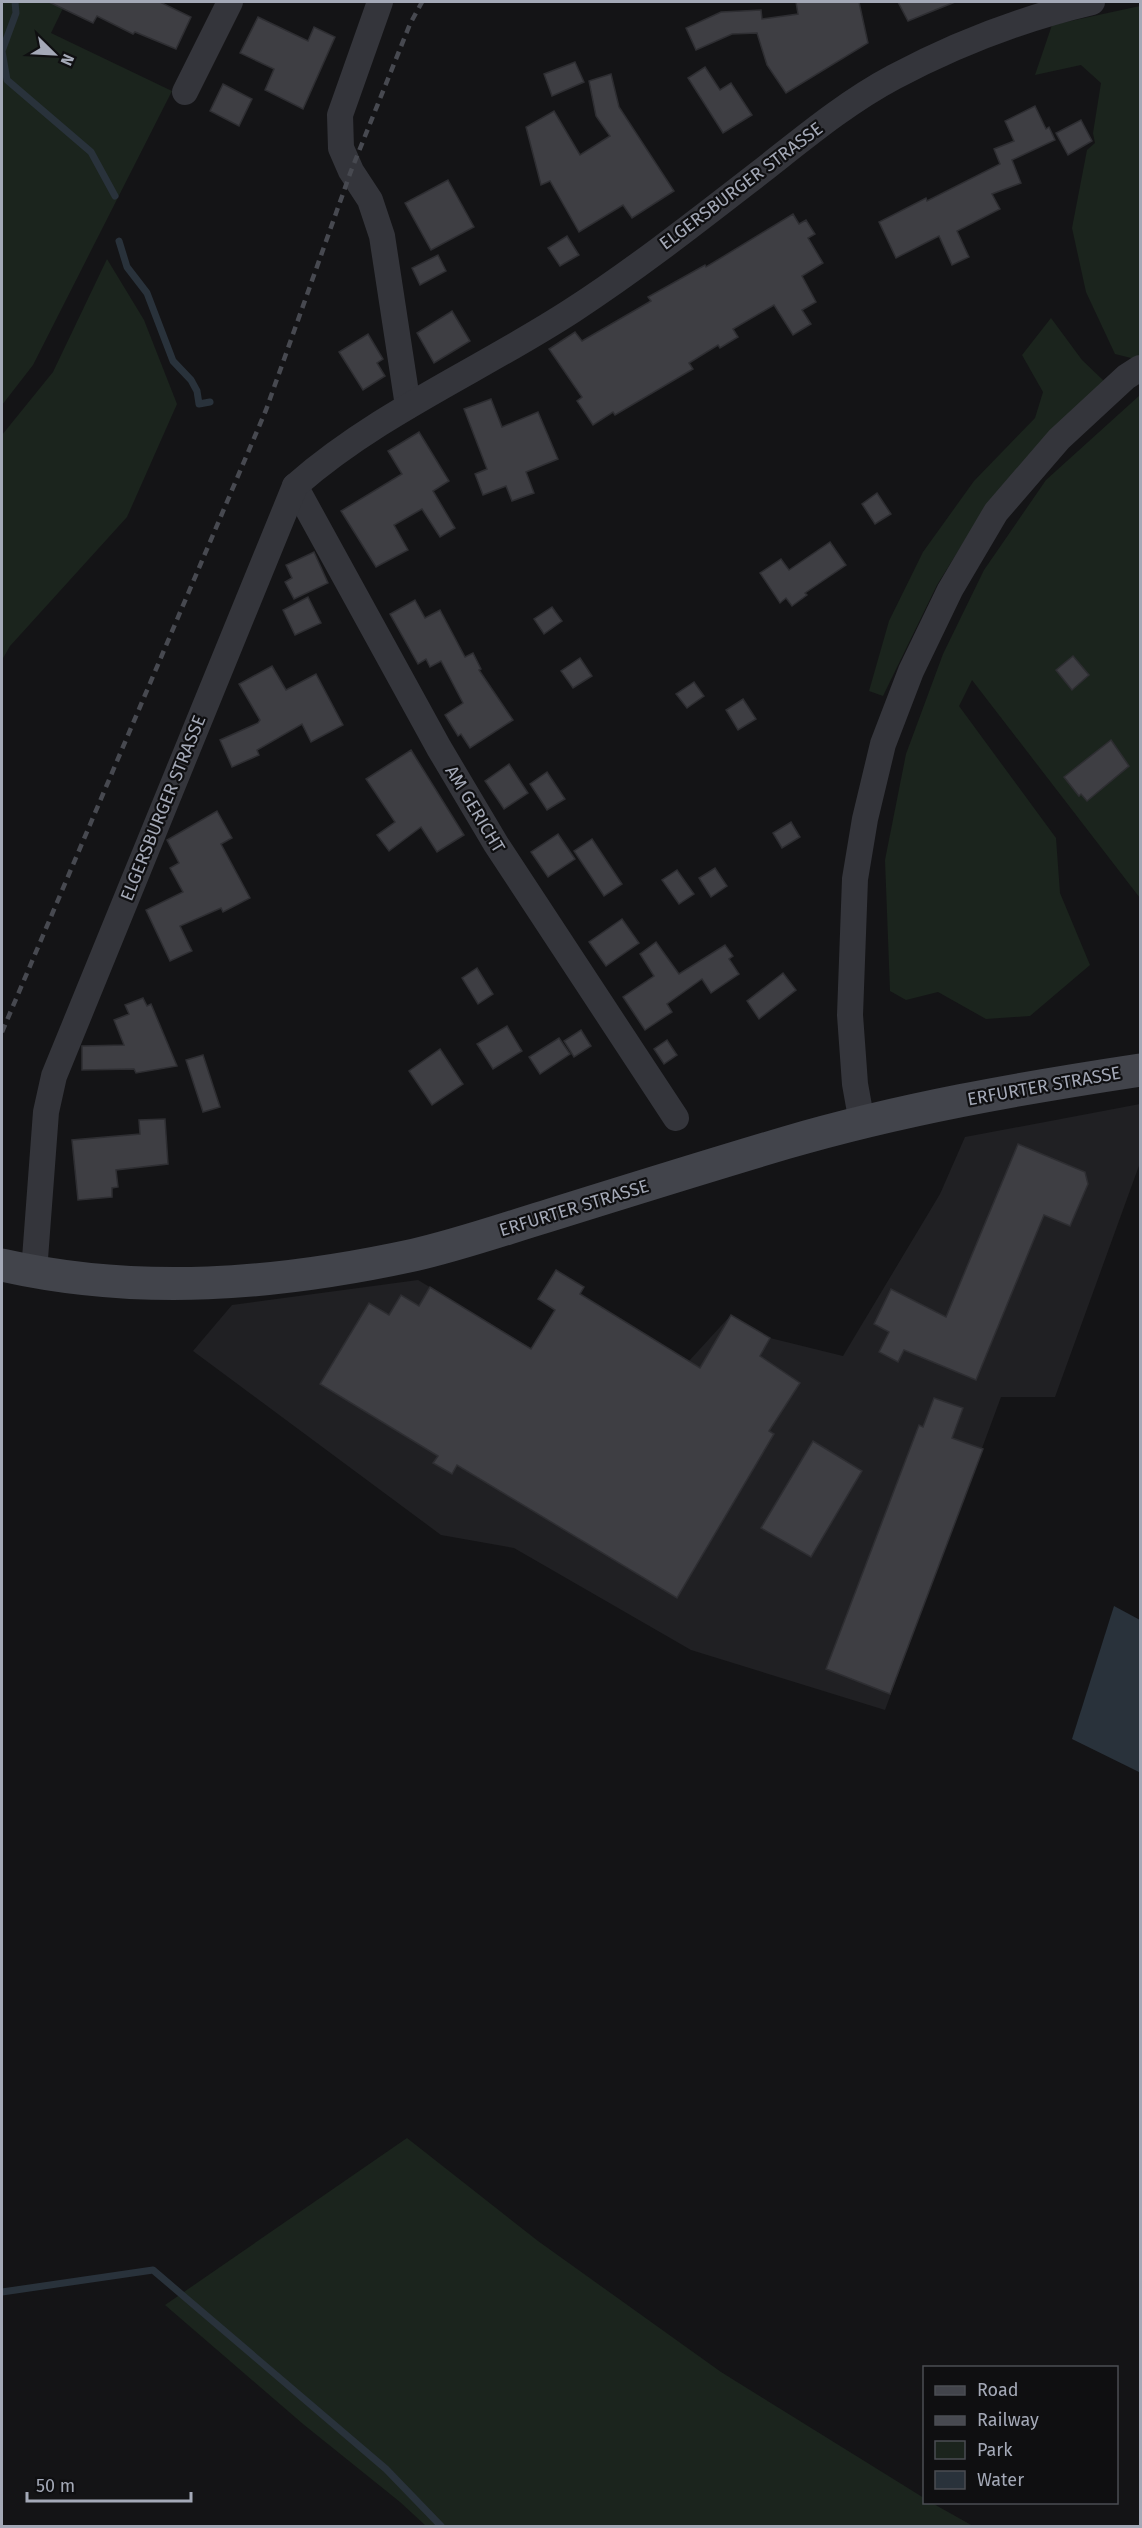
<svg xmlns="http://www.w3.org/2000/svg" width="1142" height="2528" font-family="'Fira Sans',sans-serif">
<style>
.built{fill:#202023}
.green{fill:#1b241d}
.water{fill:#29323b}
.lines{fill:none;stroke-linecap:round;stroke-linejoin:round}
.stream{stroke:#29323b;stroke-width:7}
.building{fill:#3e3e43;stroke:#2e2e32;stroke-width:1.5}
.street{stroke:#34353b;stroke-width:26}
.secondary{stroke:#42444b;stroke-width:33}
.rail{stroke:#474950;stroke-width:4.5;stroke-dasharray:8 6;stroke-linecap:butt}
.labels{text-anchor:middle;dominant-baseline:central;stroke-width:4.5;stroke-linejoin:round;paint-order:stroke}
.street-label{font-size:18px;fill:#a4a9b7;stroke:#0f0f11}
</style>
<rect width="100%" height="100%" fill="#141416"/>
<path class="built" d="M1140,1104V1163L1055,1397H1001L885,1710L691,1650L514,1548L441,1535L193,1351L232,1305L418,1280L531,1348L555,1310L538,1299L556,1270L580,1294L689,1361L731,1315L770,1338L843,1356L940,1194L965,1137Z"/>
<g class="green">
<path d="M2,2H66L51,33L172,91L33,365L2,405Z"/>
<path d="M1140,6V359L1139,360L1115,354L1086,292L1072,228L1087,150L1095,143L1093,133L1101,83L1081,65L1035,75L1052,25Z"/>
<path d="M107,259L144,320L177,404L127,517L10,646L2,660V435L53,372Z"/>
<path d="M1051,318L1082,360L1105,382L985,508L937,585L883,696L869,691L889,621L923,552L974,481L1035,418L1043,392L1022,355Z"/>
<path d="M1140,395V898L972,680L959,706L1056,838L1060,893L1090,965L1030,1016L986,1019L938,992L906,1000L890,991L885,860L906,754L943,654L984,570L1046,480Z"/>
<path d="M407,2138L538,2241L721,2372L924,2498V2502L932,2503L973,2526H426L400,2502L303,2424L165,2305Z"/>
</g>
<path class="water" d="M1114,1606L1140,1620V1768L1139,1772L1072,1739Z"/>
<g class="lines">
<g class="stream">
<path d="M15,2L16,13L2,51L7,80L91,152L115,196"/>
<path d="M119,241L127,267L147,293L173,361L191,380L197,391L199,404L210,402"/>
<path d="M2,2292L153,2270L386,2469L441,2526"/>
</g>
</g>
<g class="building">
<path d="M49,2H160L191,17L176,49L135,32L133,34L97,16L93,23Z"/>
<path d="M796,2H859L868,43L786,93L767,65L757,33L732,34L696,50L686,28L721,12L761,10L762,19L798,14Z"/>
<path d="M898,2H955L908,21Z"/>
<path d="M258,17L308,41L314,27L335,37L303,109L265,90L274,69L240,53Z"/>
<path d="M575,62L584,82L552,96L544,74Z"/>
<path d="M705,67L720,90L731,83L752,115L723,133L688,78Z"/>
<path d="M611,74L619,107L674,191L632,218L623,205L579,232L550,181L541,185L526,127L554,111L580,155L610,136L596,116L589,81Z"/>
<path d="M223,84L252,99L239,126L210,111Z"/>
<path d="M1035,106L1046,129L1049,127L1055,140L1012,160L1021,183L992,194L1000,209L957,231L969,257L952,265L939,236L896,258L879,222L926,198L927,201L1000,164L994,149L1014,141L1005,121Z"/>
<path d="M1081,120L1092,141L1068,155L1056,133Z"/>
<path d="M448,180L474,227L431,250L405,203Z"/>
<path d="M793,214L799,224L806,220L815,234L808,238L823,263L802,276L816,302L802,310L811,324L793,335L774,305L733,329L738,337L720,348L718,345L689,363L693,369L615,415L613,412L593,425L577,401L582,397L549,349L575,332L582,341L651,301L648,297L705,265L706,267Z"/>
<path d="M567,236L579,255L560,266L548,248Z"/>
<path d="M438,255L446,271L420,285L412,268Z"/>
<path d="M452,311L470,341L434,363L417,333Z"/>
<path d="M368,334L383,359L377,363L385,376L363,390L339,352Z"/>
<path d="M491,399L502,427L538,412L558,459L526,472L534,493L512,501L506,486L483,495L475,474L487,469L464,409Z"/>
<path d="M419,432L449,481L433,491L455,528L440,537L422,509L394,525L408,550L376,567L341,511L402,474L388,451Z"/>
<path d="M877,493L891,514L875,524L862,504Z"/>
<path d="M830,542L846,565L805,593L807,595L792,606L786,598L780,603L760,573L781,559L789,570Z"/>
<path d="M314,552L328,583L294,599L285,582L292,578L286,565Z"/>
<path d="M308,597L321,623L295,635L283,610Z"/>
<path d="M415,600L425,618L440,610L465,657L473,653L481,669L479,670L513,720L470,748L461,734L458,736L445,715L463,703L441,661L430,667L426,659L418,664L390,614Z"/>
<path d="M552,607L562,621L544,634L534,619Z"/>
<path d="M1073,656L1089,675L1072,690L1056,670Z"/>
<path d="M580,658L592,676L573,688L561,671Z"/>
<path d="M272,666L286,690L316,674L343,725L311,742L302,724L257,750L259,755L232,767L220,740L258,723L260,720L239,684Z"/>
<path d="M694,682L704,696L687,708L676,694Z"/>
<path d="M743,699L756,719L738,730L726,710Z"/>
<path d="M1111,740L1129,766L1087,801L1081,794L1079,796L1064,777Z"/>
<path d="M411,750L464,835L437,852L421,827L389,851L377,835L395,822L366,779Z"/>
<path d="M509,764L528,793L504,809L485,781Z"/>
<path d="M547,772L565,799L547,810L530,784Z"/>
<path d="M217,811L232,838L221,844L250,898L223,912L221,908L180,926L192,951L170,961L146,910L183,892L170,868L179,863L167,840Z"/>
<path d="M791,822L800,837L782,848L773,833Z"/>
<path d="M558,834L575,859L548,877L531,852Z"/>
<path d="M592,839L622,884L604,896L574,851Z"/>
<path d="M715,868L727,886L711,897L699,878Z"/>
<path d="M677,870L694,894L679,904L662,880Z"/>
<path d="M622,919L639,943L606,966L589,942Z"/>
<path d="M656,942L679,974L725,945L733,956L729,959L739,974L711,993L702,979L667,1004L672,1012L645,1030L623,997L654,976L640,954Z"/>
<path d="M477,968L493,994L478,1004L462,978Z"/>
<path d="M783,973L796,990L759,1019L747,1001Z"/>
<path d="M143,998L147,1006L151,1004L177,1066L136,1073L134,1069L82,1070V1046L124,1045L114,1020L129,1014L125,1005Z"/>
<path d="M507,1026L522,1051L493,1069L477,1044Z"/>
<path d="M581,1030L591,1046L574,1057L564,1041Z"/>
<path d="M559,1038L570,1054L540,1074L529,1057Z"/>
<path d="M667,1040L677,1055L664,1064L654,1049Z"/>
<path d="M440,1049L463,1084L432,1105L409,1071Z"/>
<path d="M203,1055L220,1107L203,1112L186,1060Z"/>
<path d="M165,1119L168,1164L116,1170L118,1187L112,1188V1197L78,1200L72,1140L140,1134L139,1120Z"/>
<path d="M1018,1144L1085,1172L1088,1184L1070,1226L1044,1215L976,1380L904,1350L898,1362L879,1352L889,1332L874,1324L891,1289L946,1317Z"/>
<path d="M556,1270L584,1287L580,1294L700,1368L731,1315L770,1338L760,1356L800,1383L769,1431L774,1434L677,1598L457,1465L452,1474L433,1463L438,1456L320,1384L369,1303L389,1315L401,1295L419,1306L430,1287L531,1349L555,1310L538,1299Z"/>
<path d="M934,1398L963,1408L952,1438L983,1449L890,1694L826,1669L919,1425L923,1427Z"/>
<path d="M813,1441L862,1471L811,1557L761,1528Z"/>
</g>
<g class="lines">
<g class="street">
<path d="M380,2L340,115L341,148L351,171L370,200L382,236L408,406"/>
<path d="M185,92L230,2"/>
<path d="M295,486L439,748L496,844L676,1118"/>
<path d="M862,1123L855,1084L850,1015L855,879L865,819L883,744L911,671L950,590L996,512L1059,439L1126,377L1140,368"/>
<path d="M34,1272L46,1112L54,1076L295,486C378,413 481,370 573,310C639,267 701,218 763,170C805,137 847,102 894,77C956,44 1024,18 1092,2"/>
</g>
<path class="secondary" d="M2,1265C140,1296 276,1285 414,1255C458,1245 501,1230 544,1217C624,1192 704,1167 785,1143C901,1109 1021,1088 1140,1070"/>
<path class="rail" d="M2,1032L266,410L351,171L410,24L422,2"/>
</g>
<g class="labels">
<g class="street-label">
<text transform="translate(741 186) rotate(-37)">ELGERSBURGER STRASSE</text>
<text transform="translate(163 808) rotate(-68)">ELGERSBURGER STRASSE</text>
<text transform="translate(475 809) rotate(59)">AM GERICHT</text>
<text transform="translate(1044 1086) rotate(-10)">ERFURTER STRASSE</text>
<text transform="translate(574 1208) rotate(-17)">ERFURTER STRASSE</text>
</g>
</g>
<rect width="1142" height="2528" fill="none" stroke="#a4a9b7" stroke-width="6"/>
<rect x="923" y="2366" width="195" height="138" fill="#0f0f11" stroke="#4b4d53" stroke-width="1.5"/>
<rect x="935" y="2386" width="30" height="9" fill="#42444b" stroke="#4b4d53" stroke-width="1.5"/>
<text x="977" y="2396" font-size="18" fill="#a4a9b7">Road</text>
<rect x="935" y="2416" width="30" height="9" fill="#474950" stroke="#4b4d53" stroke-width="1.5"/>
<text x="977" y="2426" font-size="18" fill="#a4a9b7">Railway</text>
<rect x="935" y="2441" width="30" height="18" fill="#1b241d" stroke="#4b4d53" stroke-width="1.5"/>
<text x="977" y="2456" font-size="18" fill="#a4a9b7">Park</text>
<rect x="935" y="2471" width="30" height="18" fill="#29323b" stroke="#4b4d53" stroke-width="1.5"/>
<text x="977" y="2486" font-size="18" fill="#a4a9b7">Water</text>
<g transform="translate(54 54) rotate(114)" stroke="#0f0f11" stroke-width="4.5" paint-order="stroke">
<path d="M0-4.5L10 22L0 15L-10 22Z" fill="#a4a9b7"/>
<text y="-9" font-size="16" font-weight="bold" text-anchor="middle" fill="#a4a9b7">N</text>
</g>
<path d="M27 2492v9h164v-9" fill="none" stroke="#a4a9b7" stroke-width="3"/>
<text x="36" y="2492" font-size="18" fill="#a4a9b7" stroke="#0f0f11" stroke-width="4.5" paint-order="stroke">50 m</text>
</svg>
